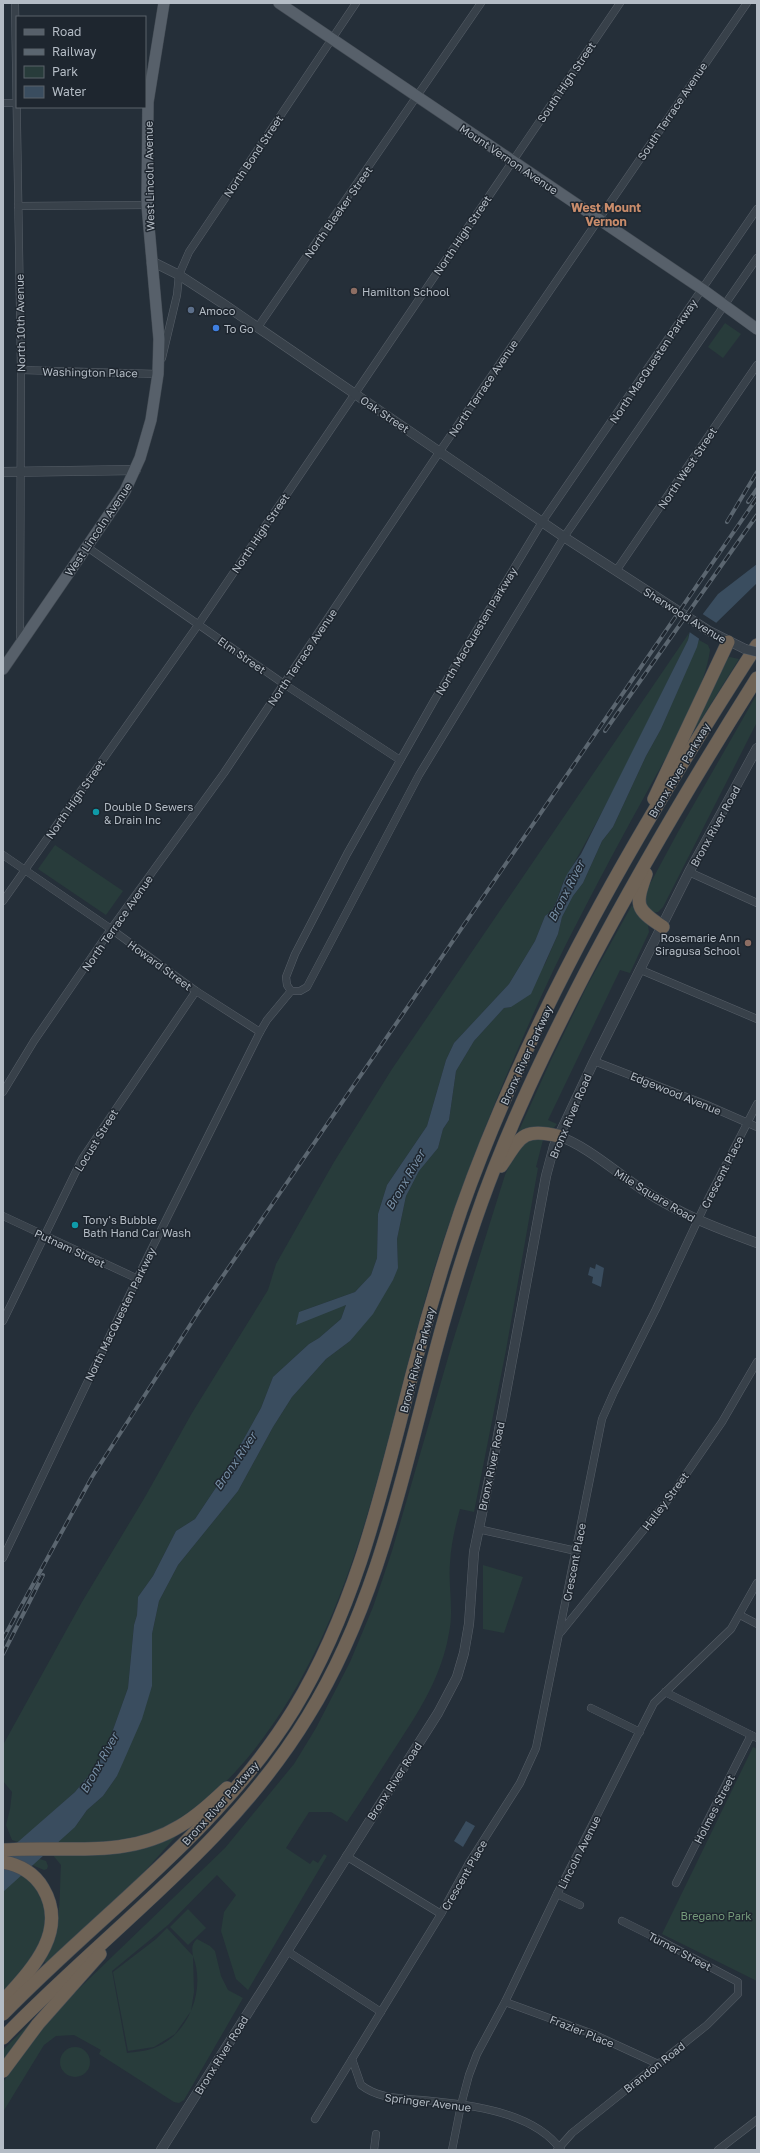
<svg xmlns="http://www.w3.org/2000/svg" width="760" height="2153" font-family="'Golos Text',sans-serif">
<style>
.green{fill:#283c3b}
.water{fill:#3a4d5f}
.pier{fill:#252f39}
.lines{fill:none;stroke-linecap:round;stroke-linejoin:round}
.minor-casing{stroke:#575f68;stroke-width:8}
.tertiary-casing{stroke:#575f68;stroke-width:10}
.primary-casing{stroke:#424a53;stroke-width:12}
.motorway-casing{stroke:#444c55;stroke-width:14}
.minor{stroke:#38414a;stroke-width:7}
.tertiary{stroke:#38414a;stroke-width:9}
.primary{stroke:#57606a;stroke-width:11}
.motorway{stroke:#6f6356;stroke-width:13}
.rail-casing{stroke:#5b6670;stroke-width:4}
.rail{stroke:#1e262f;stroke-width:2.5;stroke-dasharray:8;stroke-linecap:butt}
.tertiary-bridge-casing{stroke:#575f68;stroke-width:10;stroke-linecap:butt}
.tertiary-bridge{stroke:#38414a;stroke-width:9}
.education-dot{fill:#8d6e63;stroke:#1e262f;stroke-width:1.5}
.service-dot{fill:#5c6f8a;stroke:#1e262f;stroke-width:1.5}
.shop-dot{fill:#3f7fe0;stroke:#1e262f;stroke-width:1.5}
.culture-dot{fill:#0f9aa8;stroke:#1e262f;stroke-width:1.5}
.labels{text-anchor:middle;dominant-baseline:central;stroke-width:3;stroke-linejoin:round;paint-order:stroke}
.street-label{font-size:11px;fill:#b4bcc5;stroke:#1e262f}
.poi-label{font-size:11px;fill:#b4bcc5;stroke:#1e262f;text-anchor:start}
.park-label{font-size:11px;fill:#74997a;stroke:#1e262f}
.neighbourhood-label{font-size:12px;font-weight:bold;fill:#c98c6b;stroke:#1e262f}
.water-label{font-size:12px;font-style:italic;fill:#778fa6;stroke:#1e262f}
</style>
<rect width="100%" height="100%" fill="#252f39"/>
<g class="green">
<path d="M725,323L741,334L723,358L708,347Z"/>
<path d="M689,633L688,640C648,720 610,802 565,879C558,890 558,909 545,916L535,941L509,984L454,1043L446,1060L427,1126L387,1185L378,1214L377,1258L371,1275L355,1292L299,1312L346,1305L341,1319L319,1338L309,1344L273,1377L261,1408L221,1480L195,1519L176,1531L153,1576L138,1597L137,1615L134,1625L128,1688L109,1741L98,1764L75,1792L35,1828L75,1827L87,1810L103,1796L117,1776L152,1686V1634L159,1601L178,1565L238,1491L273,1427L292,1397L326,1359L350,1341L398,1268L397,1239L406,1196L419,1171L438,1148L443,1129L449,1120L456,1071L474,1041L504,1008L511,1007L545,964L558,934L562,917L573,896L583,883L602,841L613,827L646,756L661,729L699,640L708,645L710,650C704,694 669,751 648,790C624,833 601,876 579,919C550,974 526,1030 502,1086C475,1152 449,1218 429,1286C382,1446 358,1622 250,1755C215,1797 173,1833 118,1843C109,1845 99,1843 89,1844C67,1844 45,1844 23,1844L12,1840L6,1825L10,1809L12,1792L3,1781V1745L82,1602L145,1497L192,1413L268,1290L276,1264L334,1162L392,1069Z"/>
<path d="M730,657L739,659L687,742L725,660Z"/>
<path d="M757,694V722L663,907L658,912L651,913L643,899L644,895L678,832Z"/>
<path d="M55,845L123,891L106,915L38,869Z"/>
<path d="M632,905L638,916L648,925L649,932L630,973L620,970L548,1120L557,1124L552,1130L516,1137L551,1060L587,986Z"/>
<path d="M532,1136L543,1140L536,1167L538,1168L506,1350L474,1512L460,1509C455,1527 451,1545 450,1563C448,1586 454,1609 449,1633C442,1675 420,1710 397,1745C380,1771 364,1797 347,1822L331,1812H309L286,1848L310,1864L313,1860L318,1863L324,1854L327,1856L248,1990L236,1979L221,1931L224,1912L236,1895L217,1875L168,1925L112,1971L127,2053C135,2052 146,2051 154,2048C189,2035 206,1990 193,1956L194,1992L191,2011L175,2034L154,2047L128,2051L113,1972L156,1939L167,1928L193,1956C192,1950 191,1944 197,1939L210,1946L215,1951L221,1976L228,1990L243,1998L184,2100L179,2103L174,2102L99,2054L101,2050L74,2035L56,2036L44,2045L3,2112V2082L30,2044L62,2005L225,1848L294,1764L316,1728L350,1662L373,1607L392,1551L452,1344L505,1175L516,1150Z"/>
<path d="M483,1565L523,1577L504,1633L483,1629Z"/>
<path d="M753,1747L757,1749V1981L662,1934Z"/>
<path d="M179,1833L136,1881L46,1963L44,1961C62,1930 59,1899 61,1865L52,1854Z"/>
<path d="M37,1858L46,1861L48,1866L47,1869L44,1870L25,1862Z"/>
<path d="M3,1867L29,1879L41,1893L48,1925L37,1955L3,1997Z"/>
<path d="M188,1909L206,1928L188,1945L170,1927Z"/>
<path d="M75,1978L3,2066V2050Z"/>
<circle cx="75" cy="2062" r="15"/>
</g>
<g class="water">
<path d="M757,564V583L716,623L700,635L697,647L661,729L646,756L613,827L602,841L583,883L573,896L562,917L558,934L531,994L511,1007L504,1008L474,1041L456,1071L449,1120L443,1129L438,1148L419,1171L406,1196L397,1239L398,1268L393,1280L373,1314L350,1341L326,1359L292,1397L273,1427L238,1491L178,1565L159,1601L152,1634V1686L142,1719L117,1776L103,1796L87,1810L75,1827L3,1892V1855L75,1792L98,1764L109,1741L128,1688L134,1625L137,1615L138,1597L153,1576L176,1531L195,1519L221,1480L261,1408L273,1377L309,1344L319,1338L341,1319L346,1305L296,1325L299,1312L355,1292L371,1275L377,1258L378,1214L387,1185L427,1126L446,1060L454,1043L509,984L535,941L545,916C557,909 559,892 564,881C568,871 575,863 581,854L688,640L690,631L718,594Z"/>
<path d="M596,1264L604,1268L601,1287L592,1283L593,1277L588,1275L590,1267L595,1269Z"/>
<path d="M466,1821L475,1826L463,1847L454,1841Z"/>
</g>
<path class="pier" d="M701,613L718,624L702,636L701,640L688,631Z"/>
<g class="lines">
<g class="minor-casing">
<g id="minor">
<path d="M15,3L21,370L20,643"/>
<path d="M3,103H17"/>
<path d="M18,206L147,205"/>
<path d="M258,327L481,3"/>
<path d="M162,358L177,295L179,275L189,252L356,3"/>
<path d="M21,370L158,374L159,372"/>
<path d="M87,547L284,684L400,760"/>
<path d="M616,571L757,365"/>
<path d="M3,855L111,929L196,991L260,1032"/>
<path d="M689,872L757,903"/>
<path d="M3,901L198,625L620,3"/>
<path d="M641,970L757,1019"/>
<path d="M291,991L287,985L286,977L295,954L347,854L435,699L542,522L757,209"/>
<path d="M594,1061L707,1105L757,1127"/>
<path d="M3,1092L34,1041L111,929L224,773L440,451L747,3"/>
<path d="M3,1216L138,1279"/>
<path d="M3,1321L82,1159L196,991"/>
<path d="M478,1529L576,1551"/>
<path d="M3,1558L148,1256L260,1032L267,1020L291,991H300L307,987L419,775L564,537L757,258"/>
<path d="M740,1615L757,1624"/>
<path d="M561,1632L671,1496L722,1422L757,1362"/>
<path d="M665,1692L757,1738"/>
<path d="M591,1708L640,1732"/>
<path d="M346,1856L441,1914"/>
<path d="M676,1883L751,1735"/>
<path d="M557,1894L580,1905"/>
<path d="M287,1951L381,2012"/>
<path d="M505,2002L593,2034L658,2064"/>
<path d="M315,2119L352,2059"/>
<path d="M374,2150L376,2134"/>
<path d="M452,2150L461,2105L469,2075L477,2054L505,2002L557,1894L654,1703L731,1629L757,1583"/>
<path d="M557,2150L572,2133L707,2025L738,1994V1982L654,1937L622,1921"/>
<path d="M561,2150C534,2111 466,2104 422,2100C400,2098 379,2099 361,2085L352,2059L441,1914L469,1863L520,1783L536,1748L602,1419L614,1392L656,1309L704,1207L757,1104"/>
<path d="M718,2150L757,2120"/>
</g>
</g>
<g class="tertiary-casing">
<g id="tertiary">
<path d="M151,261L179,275L222,303L564,537L709,631L745,649"/>
<path d="M3,472L136,470"/>
<path d="M558,1136C586,1145 618,1174 643,1190C682,1215 714,1227 757,1243"/>
<path d="M161,2150L438,1713L457,1677L464,1653L469,1624L474,1552L497,1441L546,1176L554,1146L594,1061L689,872L757,748"/>
</g>
</g>
<g class="primary-casing">
<g id="primary">
<path d="M279,3L702,289L757,329"/>
<path d="M3,669L125,491L140,458L151,420L158,374L159,339L147,205L148,102L164,3"/>
</g>
</g>
<g class="motorway-casing">
<g id="motorway">
<path d="M654,799L728,642"/>
<path d="M646,874C635,905 635,909 663,927"/>
<path d="M501,1166C520,1138 522,1127 558,1136"/>
<path d="M3,1850C63,1845 125,1860 180,1826C197,1816 212,1802 227,1788"/>
<path d="M3,1862C20,1865 34,1873 43,1888C69,1932 31,1970 3,2001"/>
<path d="M3,2014C101,1913 219,1831 294,1709C357,1605 383,1487 413,1371C427,1317 443,1263 461,1210C531,1012 643,821 757,645"/>
<path d="M3,2038C106,1931 230,1845 308,1716C370,1616 397,1501 426,1388C440,1332 456,1276 475,1221C506,1130 548,1044 592,960C643,864 699,770 757,678"/>
<path d="M3,2071L38,2024L100,1954"/>
</g>
</g>
<use href="#minor" class="minor"/>
<use href="#tertiary" class="tertiary"/>
<use href="#primary" class="primary"/>
<use href="#motorway" class="motorway"/>
<g class="rail-casing">
<g id="rail">
<path d="M748,502L757,489"/>
<path d="M727,522L757,472"/>
<path d="M605,731L757,515"/>
<path d="M3,1639L92,1477L203,1305L757,498"/>
<path d="M3,1654L43,1575"/>
</g>
</g>
<use href="#rail" class="rail"/>
<g class="tertiary-bridge-casing">
<path id="tertiary-bridge" d="M745,649L757,652"/>
</g>
<use href="#tertiary-bridge" class="tertiary-bridge"/>
</g>
<g class="education-dot">
<circle cx="354" cy="291" r="4"/>
<circle cx="748" cy="943" r="4"/>
</g>
<circle class="service-dot" cx="191" cy="310" r="4"/>
<circle class="shop-dot" cx="216" cy="328" r="4"/>
<g class="culture-dot">
<circle cx="96" cy="812" r="4"/>
<circle cx="75" cy="1225" r="4"/>
</g>
<g class="labels">
<g class="street-label">
<text transform="translate(566 82) rotate(-56)">South High Street</text>
<text transform="translate(672 111) rotate(-56)">South Terrace Avenue</text>
<text transform="translate(253 156) rotate(-56)">North Bond Street</text>
<text transform="translate(509 159) rotate(34)">Mount Vernon Avenue</text>
<text transform="translate(149 176) rotate(-91)">West Lincoln Avenue</text>
<text transform="translate(338 212) rotate(-55)">North Bleeker Street</text>
<text transform="translate(462 235) rotate(-56)">North High Street</text>
<text transform="translate(20 323) rotate(-91)">North 10th Avenue</text>
<text transform="translate(653 361) rotate(-56)">North MacQuesten Parkway</text>
<text transform="translate(90 372) rotate(1)">Washington Place</text>
<text transform="translate(483 388) rotate(-56)">North Terrace Avenue</text>
<text transform="translate(385 414) rotate(34)">Oak Street</text>
<text transform="translate(687 468) rotate(-56)">North West Street</text>
<text transform="translate(98 529) rotate(-56)">West Lincoln Avenue</text>
<text transform="translate(260 533) rotate(-56)">North High Street</text>
<text transform="translate(685 615) rotate(32)">Sherwood Avenue</text>
<text transform="translate(476 631) rotate(-59)">North MacQuesten Parkway</text>
<text transform="translate(242 655) rotate(35)">Elm Street</text>
<text transform="translate(302 657) rotate(-56)">North Terrace Avenue</text>
<text transform="translate(679 770) rotate(-59)">Bronx River Parkway</text>
<text transform="translate(75 799) rotate(-55)">North High Street</text>
<text transform="translate(715 826) rotate(-61)">Bronx River Road</text>
<text transform="translate(117 923) rotate(-55)">North Terrace Avenue</text>
<text transform="translate(160 965) rotate(36)">Howard Street</text>
<text transform="translate(526 1055) rotate(-65)">Bronx River Parkway</text>
<text transform="translate(676 1093) rotate(22)">Edgewood Avenue</text>
<text transform="translate(570 1116) rotate(-67)">Bronx River Road</text>
<text transform="translate(96 1140) rotate(-58)">Locust Street</text>
<text transform="translate(722 1172) rotate(-63)">Crescent Place</text>
<text transform="translate(655 1195) rotate(31)">Mile Square Road</text>
<text transform="translate(70 1248) rotate(25)">Putnam Street</text>
<text transform="translate(120 1314) rotate(-64)">North MacQuesten Parkway</text>
<text transform="translate(417 1360) rotate(-75)">Bronx River Parkway</text>
<text transform="translate(491 1466) rotate(-78)">Bronx River Road</text>
<text transform="translate(665 1501) rotate(-53)">Halley Street</text>
<text transform="translate(574 1562) rotate(-79)">Crescent Place</text>
<text transform="translate(394 1781) rotate(-57)">Bronx River Road</text>
<text transform="translate(220 1803) rotate(-48)">Bronx River Parkway</text>
<text transform="translate(714 1809) rotate(-63)">Holmes Street</text>
<text transform="translate(579 1852) rotate(-63)">Lincoln Avenue</text>
<text transform="translate(464 1875) rotate(-60)">Crescent Place</text>
<text transform="translate(680 1951) rotate(28)">Turner Street</text>
<text transform="translate(582 2031) rotate(22)">Frazier Place</text>
<text transform="translate(221 2055) rotate(-58)">Bronx River Road</text>
<text transform="translate(654 2067) rotate(-38)">Brandon Road</text>
<text transform="translate(428 2102) rotate(7)">Springer Avenue</text>
</g>
<g class="poi-label">
<text x="362" y="291">Hamilton School</text>
<text x="199" y="310">Amoco</text>
<text x="224" y="328">To Go</text>
<text x="104" y="806">Double D Sewers<tspan x="104" dy="13">&amp; Drain Inc</tspan></text>
<text x="740" y="937" text-anchor="end">Rosemarie Ann<tspan x="740" dy="13">Siragusa School</tspan></text>
<text x="83" y="1219">Tony's Bubble<tspan x="83" dy="13">Bath Hand Car Wash</tspan></text>
</g>
<g class="park-label">
<text x="716" y="1915">Bregano Park</text>
</g>
<g class="neighbourhood-label">
<text x="606" y="207">West Mount<tspan x="606" dy="14">Vernon</tspan></text>
</g>
<g class="water-label">
<text transform="translate(566 891) rotate(-63)">Bronx River</text>
<text transform="translate(405 1180) rotate(-60)">Bronx River</text>
<text transform="translate(235 1461) rotate(-56)">Bronx River</text>
<text transform="translate(99 1763) rotate(-61)">Bronx River</text>
</g>
</g>
<rect width="760" height="2153" fill="none" stroke="#b4bcc5" stroke-width="8"/>
<rect x="16" y="16" width="130" height="92" fill="#1e262f" stroke="#5a626b"/>
<rect x="24" y="29" width="20" height="6" fill="#57606a" stroke="#5a626b"/>
<text x="52" y="36" font-size="12" fill="#b4bcc5">Road</text>
<rect x="24" y="49" width="20" height="6" fill="#5b6670" stroke="#5a626b"/>
<text x="52" y="56" font-size="12" fill="#b4bcc5">Railway</text>
<rect x="24" y="66" width="20" height="12" fill="#283c3b" stroke="#5a626b"/>
<text x="52" y="76" font-size="12" fill="#b4bcc5">Park</text>
<rect x="24" y="86" width="20" height="12" fill="#3a4d5f" stroke="#5a626b"/>
<text x="52" y="96" font-size="12" fill="#b4bcc5">Water</text>
</svg>
